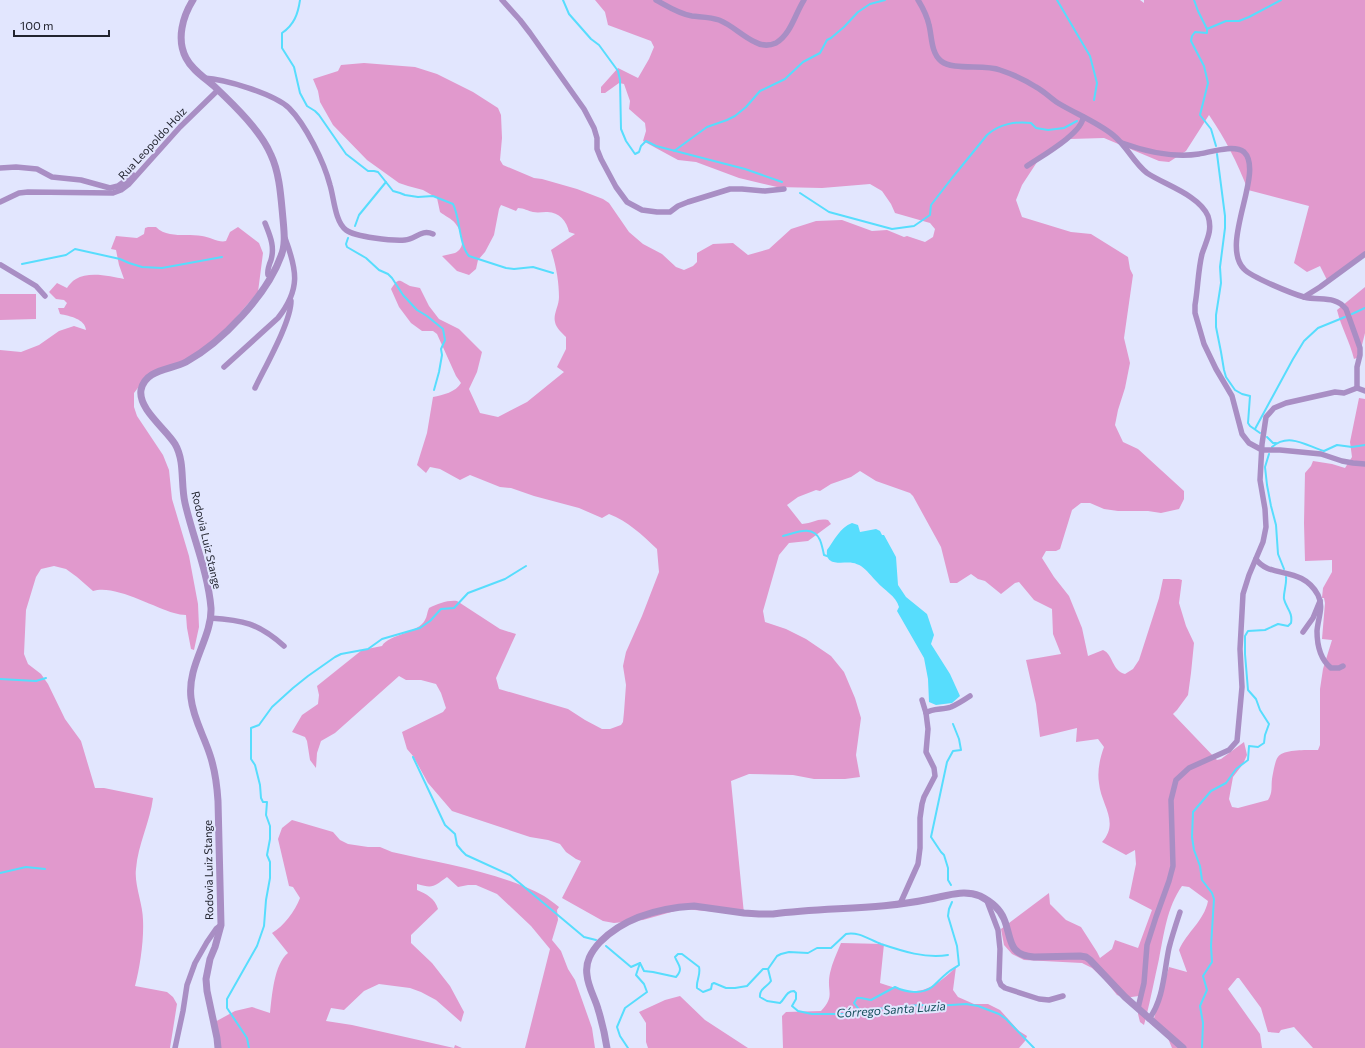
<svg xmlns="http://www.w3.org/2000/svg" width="1365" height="1048" font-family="Commissioner,sans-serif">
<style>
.green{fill:#e199cd}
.water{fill:#57ddfd}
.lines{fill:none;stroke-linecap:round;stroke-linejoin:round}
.stream{stroke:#57ddfd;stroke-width:2}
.minor{stroke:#a98ec4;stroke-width:5.5}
.tertiary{stroke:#a98ec4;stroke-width:7}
.labels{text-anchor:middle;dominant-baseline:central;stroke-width:4;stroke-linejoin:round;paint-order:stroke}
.street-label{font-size:11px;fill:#22242f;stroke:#e2e6fe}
.water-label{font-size:12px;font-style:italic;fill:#134d5a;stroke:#e2e6fe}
</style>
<rect width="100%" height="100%" fill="#e2e6fe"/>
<g class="green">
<path d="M595,0H1140L1144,3V0H1365V255L1328,282L1320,266L1307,272L1294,263L1309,206L1248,190C1237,162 1226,140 1209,115L1186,151L1169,162L1159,161L1104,138L1070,139L1041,156L1022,185L1016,200L1022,217L1071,232L1091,234L1128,257L1130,269L1133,275L1124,338L1130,363L1125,388L1118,410L1115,425L1123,442L1138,449L1184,491V499L1179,509L1161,513L1148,511H1118L1104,509L1090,503H1081L1072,510L1060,549L1056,551H1046L1042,558L1054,577L1069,596L1082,628L1088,656L1103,650C1113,654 1112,671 1125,674L1133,669L1139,660L1159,598L1163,579H1179L1182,580L1179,603L1186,626L1194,643L1191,673L1188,695L1177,710L1173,714L1217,760L1221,759L1244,742L1247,755L1243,764L1233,777L1229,799L1232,807L1238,808L1268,800C1273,792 1271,787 1272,779C1273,774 1275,760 1278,757C1282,749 1310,750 1318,750L1320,745V689L1323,669L1332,640L1322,639L1325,603L1324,598H1322L1323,588L1332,572V560L1305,561L1304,523L1305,473L1311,466L1313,461L1332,464L1345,468L1352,457L1350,442L1359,398L1365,399V1048H1313L1294,1027L1281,1030L1279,1033L1268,1032L1261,1008L1239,978H1237L1228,989L1260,1034L1262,1048H1172L1167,1036L1152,1025L1169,967L1187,972L1179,950C1187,932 1204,921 1208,901L1189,887L1182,886C1167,907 1164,934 1159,959C1154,981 1150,1003 1144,1025L1140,1022L1138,1014L1139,996L1124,998L1117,995L1105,980L1092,968L1082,963L1024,960L1012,954L1004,945L1001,929L1049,893L1050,904L1066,920L1081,927L1097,952L1100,958L1112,949L1115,940L1138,948L1152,910L1129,898L1136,864L1135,850L1126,855L1102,842C1120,822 1101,805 1099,783C1097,771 1100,758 1104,747L1098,739L1076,742L1077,728L1040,737L1036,704L1026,660L1061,654L1053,634L1052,609L1034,600L1019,582L1015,583L1001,594L985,581L978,579L971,574L957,583H950L941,547L913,496L910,493L876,481L860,471L851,477L831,484L820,491L816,490L798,497L787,505L802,524C814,523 817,518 828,520L831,524L808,541L789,543L779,555L763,611L765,622L786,629L806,639L831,656L844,672L855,698L861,718L856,755L860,777L845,779H814L793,775L749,774L731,781L744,914L682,909L643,920L614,923L603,921L562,898L581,861L576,859L566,852L560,844L548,840L530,837L452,811L428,783L413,756L407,749L402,732L443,712L446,708L441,693L436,684L421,680H406L399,676L335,733L321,741L317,753L316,768L310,760L307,741L305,737L292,732L302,715L318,704L319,695L317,686L362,650L382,646C389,634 419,633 425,620C427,617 427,612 429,608C438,604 447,600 457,601L500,629L516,634L496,678L499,689L568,709L585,720L602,729H610L621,725L623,722L624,712L626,685L623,666L626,652L642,616L659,572L657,549C642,535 628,521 609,514L602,518L579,508L534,496L511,488L500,487L470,475L460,480L440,469L430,467L426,473L417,465L427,433L433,397C443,395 456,392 461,383L456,376L437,334L433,331H422L411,323L399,307L391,289C399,276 400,281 410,286C413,287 417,287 420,288L429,306L439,319L459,329L482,352L477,372L469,389L480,413L498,417L527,402L564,372L557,367L566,349V337C562,333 556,328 555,322C553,314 559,306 559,297C559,282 556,265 551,250L575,234L569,232C567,221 558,211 546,212C542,212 538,213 533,212C528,211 524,208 518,208L516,211L501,205L499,209L494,235L485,252L478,260L476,269L469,275L457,271L442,256C446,255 451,254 455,253C467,247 462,232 455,223C452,219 445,216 440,212L437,198L423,190L408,186L399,183L367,160L333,125L320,102L318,91L313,79L338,71L341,65L364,63L415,67L437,74L473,92L498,108L501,115L502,138L500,160L503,165L534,178L542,179L577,189L603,199L609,203L629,232L643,244L662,254L676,267L684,270L693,266L697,262V253L713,244L733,243L748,255L769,249L791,229L816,221L842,220L872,231L887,230L904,237L907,236L925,242L933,237L935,229L930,223L895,213L891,204L882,191L870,184L822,188L777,187L739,178L696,162L678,160L643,141L646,131L645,123L629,109L630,101L624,84L619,83L605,93H601V87L618,68L638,78L649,59L654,47L651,41L608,25L605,12Z"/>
<path d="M148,227H156C168,239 187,233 202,236C210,237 219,243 226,241L230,232L238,227L259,243L263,253L258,292L234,320L195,359L144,380L134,393V407L137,416L163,455L169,470L172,499L189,556L198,604L199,627L194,650L191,649L187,628L186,615C182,615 178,614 174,613C153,607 114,584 93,591L77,577L66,569L54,566L41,569L36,577L26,610L24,654L28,664L41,674L48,684L65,719L81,741L95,788H104L153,798C150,822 138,844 136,869C134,884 143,904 143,920C144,940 140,967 135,986L167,992L173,997L177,1004L170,1048H0V350L21,352L39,345L59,331L74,326L86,330C85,319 70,316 60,314L58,308H64L67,303L64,300L56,299L49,292L57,283L67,288C69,285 72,281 76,279C88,271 111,276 124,279L119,265L116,250L111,249L116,236L137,238L144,234L145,228Z"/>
<path d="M1365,287V333L1359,357L1354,359C1350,342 1341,327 1337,310Z"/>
<path d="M0,294H36V319L0,320Z"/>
<path d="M292,820L333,832L340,840L348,844L368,847H380L392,852C439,863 501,872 544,896C549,899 554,903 559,907L557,910L558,920L552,940L561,951L568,969L575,980L592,1028L595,1048H525L550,949L531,926L497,894L476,885H468L458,887L447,877C434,886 434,889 417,884V890C426,894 435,898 438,909L411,935V943L432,963L450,986L464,1012L461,1022L436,1000L421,992L410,988L379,984L364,991L344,1010L331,1008L326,1021L352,1025L454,1048L455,1045L462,1048H217L213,1023L235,1011L252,1007L270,1013C272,996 274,964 288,953L272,933C284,926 295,911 300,898L293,887L289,886L278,839L282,828Z"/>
<path d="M841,943L884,944L880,983C890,986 900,990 910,991C928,993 944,979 956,967L953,990L958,997L974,1004H988L1000,1010L1019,1031L1027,1036L1025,1041L1019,1048H783L782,1016L786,1012L821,1011C836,995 826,992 830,973C832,963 837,953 841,943Z"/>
<path d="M680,996L705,1020L748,1048H648L646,1042V1023L639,1012L665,1000Z"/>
</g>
<path class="water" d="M852,523L858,525L860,532L876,529L880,531L882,535H884L896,557L898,585L906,597L927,614L934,635L931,644L950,674L960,696L952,703L936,705L929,702L928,679L924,658L897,611L899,607C896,596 884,590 877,582C872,577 867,570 861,566C859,565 855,563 853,563C844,561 825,568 827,550C834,541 840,527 852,523Z"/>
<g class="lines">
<g class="stream">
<path d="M300,0C298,14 294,25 282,33V48L294,67L300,93L307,106L315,111L319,115L346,154L368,171H374L378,172L393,191L400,193L405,195L418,197L433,196L453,204C460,217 459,245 469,256L506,268L514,269L533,267L553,273"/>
<path d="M563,0L569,14L591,39L599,45L618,71L620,80L621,129L626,141L635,154L639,152L641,146L646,141L656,146L745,169L782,182"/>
<path d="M1057,0L1090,56L1097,83L1094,100"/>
<path d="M1194,0L1198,11L1207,29"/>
<path d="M1216,146L1211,129L1200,115L1208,83L1204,66L1191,41L1192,36L1195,32L1207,33V29L1226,21H1239L1249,17L1281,0"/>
<path d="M674,151L707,127L727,120L735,116L746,107L760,91L785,79L803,62L820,53L827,40L831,38L844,27L858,12L870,4L885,0"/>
<path d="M1217,154L1225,216V228L1220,267L1221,283L1216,315V327L1221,352L1224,370L1226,377L1235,390L1242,394L1250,396L1248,423L1250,426L1260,433"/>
<path d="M800,193L829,212L892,229L914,226L930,215L931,205L952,178L987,135C999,124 1016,121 1031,123L1036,128L1048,130L1064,128L1077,121"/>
<path d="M355,226L359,215L386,182"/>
<path d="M348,238L346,244L347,247L366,258L379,270L388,274L392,278L403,295L417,310L427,316L443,329L445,340L441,349L442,355L439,372L434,390"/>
<path d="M22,264L66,255L75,249L120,259L129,263L142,267L162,268L222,257"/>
<path d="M1352,314L1365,308"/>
<path d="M1255,429L1293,359L1304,341L1318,328L1345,317"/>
<path d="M1267,437L1273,443H1276"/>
<path d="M1272,447C1289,432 1307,446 1324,451L1337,445L1352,447L1365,445"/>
<path d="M1269,454L1265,467L1267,485L1271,506L1276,525L1278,554L1284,569"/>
<path d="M783,536C795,533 813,524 820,540C822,545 823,550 824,555L830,557"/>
<path d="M0,679L36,681L46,678"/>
<path d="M413,757L445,825L455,834L457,845L462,851L466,855L510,875L584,937L596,940"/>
<path d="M0,873L26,867L45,869"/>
<path d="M951,885L948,880V868L944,855L941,852L931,837L947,762L953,751L961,750L959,739L953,724"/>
<path d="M606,946L631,967L640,963"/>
<path d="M640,963L644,971L653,972L676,977C684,968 678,965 675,957L678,954H682L699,967C701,975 696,980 697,988L703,992L711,989L712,984L714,983L726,988H735L747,986L763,969H768"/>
<path d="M768,969L771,981C767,987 759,989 760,997L767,1001L780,1003C785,999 786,991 794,991L796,993V999L792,1006L798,1011L812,1014H849L876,1009L920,1005L936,1006L966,1004L978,1006L999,1014L1006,1019L1034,1048"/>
<path d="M768,969L777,956L781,954L789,952L808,953L817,948H831L846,934C858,931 870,940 881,944C902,951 926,959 948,955"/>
<path d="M861,1012L854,1003L857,998H861L871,1000L895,987C905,992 922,995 932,987C937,983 941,978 946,974C950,970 955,968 959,965L957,946L948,916L949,909L952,902"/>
<path d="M249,1048L247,1038L227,1008V999L257,946L264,926L266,900L270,878V862L267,855L270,839V826L266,815L267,802H263L261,798L260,785L255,765L251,759V728L259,725L272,707L293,688L308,676L335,657L341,654L368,649L382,639L420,628L430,621L441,609L454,608L468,593L505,579L526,566"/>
<path d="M628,1048L620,1036L617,1027L625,1008L647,992L644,984L636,975L640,963"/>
<path d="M1202,1048L1203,1023L1200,1006L1207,990L1203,976L1212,962L1211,946L1214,899L1212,893L1202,880L1200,866L1194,850L1192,837L1193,812L1211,791L1226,783L1236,769L1248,760L1249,746L1258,747L1264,743L1265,735L1269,724L1260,710L1256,699L1248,690L1245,654V636L1248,631L1265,630L1278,624L1288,626L1291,623C1293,612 1286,608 1284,599C1283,594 1287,584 1286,577"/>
</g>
<g class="minor">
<path d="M502,0L520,20L530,33L584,109L594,128L597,138V149L601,159L616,187L627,202L642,210L657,212H670L678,206L688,202L730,189H742L765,191L784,189"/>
<path d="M656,0C667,6 679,14 692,16C700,17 711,17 719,20C732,25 742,36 755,42C762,46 769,46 776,43C791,34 795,14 804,0"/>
<path d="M918,0C923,8 927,16 929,25C932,37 931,53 941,61C953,71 984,64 1000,70C1012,74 1025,80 1036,87C1044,91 1050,98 1058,103C1076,114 1097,122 1113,135C1127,146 1133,162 1147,173C1165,185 1199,195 1208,216C1213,231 1206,241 1202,254C1198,270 1198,288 1195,305V313L1204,344L1216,369L1232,396L1242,434L1249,443L1262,450H1280L1321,454L1342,461L1353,463L1365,464"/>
<path d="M204,78C225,79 274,94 289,108C306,125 324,162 330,185C334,198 335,222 346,230C355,237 393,241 405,240C416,239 421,229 433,234"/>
<path d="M1122,143C1147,152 1173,158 1199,154C1211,152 1234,144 1244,152C1265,172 1219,244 1244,269C1251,277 1293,294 1304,297C1320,301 1335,295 1346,309L1360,348V355L1357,367V388"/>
<path d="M1027,166C1040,157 1083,133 1083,117"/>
<path d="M0,168L16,167L37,169L52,177L81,180L110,188L118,186L133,175"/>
<path d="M0,202L19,193L28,192L113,193L121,190L129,184L180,127L218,90"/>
<path d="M265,223C270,236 275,246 271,260C269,265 267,270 268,275L271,277"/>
<path d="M1,265L36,286L45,296"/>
<path d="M1304,297L1320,287L1365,254"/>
<path d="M224,367L278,318C301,289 297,270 285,238"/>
<path d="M255,388C265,367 291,322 291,301"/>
<path d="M1357,388L1365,391"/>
<path d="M1256,559C1269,579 1302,565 1318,595C1324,607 1318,618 1317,631C1317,645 1320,659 1331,668H1339L1343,666"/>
<path d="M210,618C243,620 258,623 284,646"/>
<path d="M1303,632L1313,618L1320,601"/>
<path d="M926,713C932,708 943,710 951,707C958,704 964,700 970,696"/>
<path d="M987,901L998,930L1000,949L999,980L1001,985L1005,988L1039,999L1049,1000L1063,996"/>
<path d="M900,904L918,864L920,848V818L922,804L924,797L935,776L934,768L926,752L928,729L926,713L922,700"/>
<path d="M1138,1008L1144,983L1147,945L1156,917L1169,881L1173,866L1171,800L1176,780L1189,768L1229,750L1237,741L1242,687L1240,649L1243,594L1249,575L1263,542L1266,527L1265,509L1260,480L1262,444L1266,417L1274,408L1286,403L1335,392L1344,393L1357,388"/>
<path d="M1149,1019C1164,999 1164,971 1169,948C1172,936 1176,924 1180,912"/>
<path d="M175,1048L183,1011L187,985L195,963L207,942L216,929L221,925"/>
</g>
<g class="tertiary">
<path d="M193,0C183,16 176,39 186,58C192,70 205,78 215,87C234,105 261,131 271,155C280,174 281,199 283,219C284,231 286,245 281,256C267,295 222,342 186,362C171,370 145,369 141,390C138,409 166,429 175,444C178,449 180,456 181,462C183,475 182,490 185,503C193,538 208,572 211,608C212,638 187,665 191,698C193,718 204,736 210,755C215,770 217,785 218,801L221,925L215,947L210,959L206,979L207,991L217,1038L218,1048"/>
<path d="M607,1048C605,1035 602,1022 598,1009C595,998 588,987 587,975C585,962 591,952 600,942C625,917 659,908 694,906L744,913L759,914H773C825,907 878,910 930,899C946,896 963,889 980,896C990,901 1000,909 1004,919C1012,938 1007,955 1034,957L1080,956L1086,957L1090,960L1125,997L1183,1048"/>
</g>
</g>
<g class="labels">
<g class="street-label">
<text transform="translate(152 143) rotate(-47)">Rua Leopoldo Holz</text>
<text transform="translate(207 540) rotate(77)">Rodovia Luiz Stange</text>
<text transform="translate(208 870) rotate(-91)">Rodovia Luiz Stange</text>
</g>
<g class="water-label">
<text transform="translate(891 1009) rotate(-4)">Córrego Santa Luzia</text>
</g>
</g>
<path d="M14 30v6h95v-6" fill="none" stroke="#22242f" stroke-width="2"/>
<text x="20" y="30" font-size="12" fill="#22242f" stroke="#e2e6fe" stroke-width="3" paint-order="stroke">100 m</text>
</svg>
